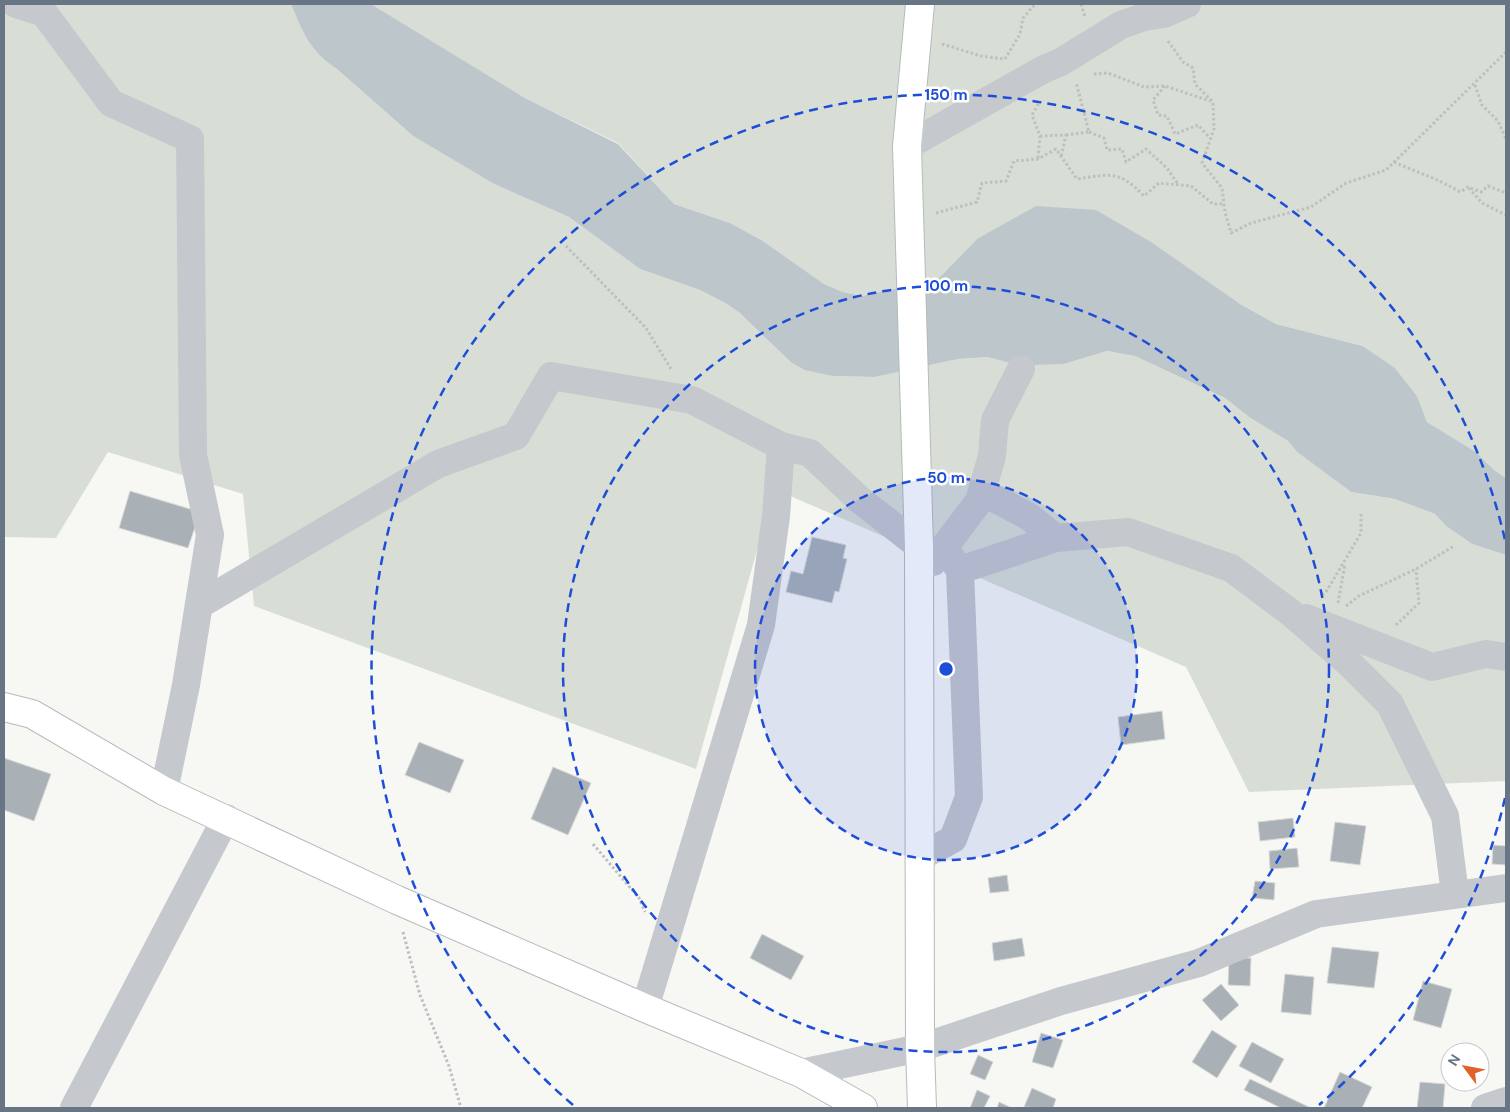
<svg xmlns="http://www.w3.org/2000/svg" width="1510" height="1112" font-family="'DM Sans',sans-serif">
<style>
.green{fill:#d8ded5}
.water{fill:#bcc6cb}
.building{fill:#a9b1b6;stroke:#d8d9d6}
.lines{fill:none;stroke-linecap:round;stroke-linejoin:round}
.major-casing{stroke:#b6babe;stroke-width:30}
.path{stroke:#bdbfc1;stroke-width:3;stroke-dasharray:2.5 2.5;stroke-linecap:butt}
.minor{stroke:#c5c8cc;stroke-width:28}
.major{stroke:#fff;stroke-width:28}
.ring{fill:none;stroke:#1d4ed8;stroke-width:2.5;stroke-dasharray:9 6}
.centre{fill:#1d4ed8;stroke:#fff;stroke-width:2.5}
.ring-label{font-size:15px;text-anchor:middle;font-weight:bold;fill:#1d4ed8;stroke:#fff;stroke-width:5;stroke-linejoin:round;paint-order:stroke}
</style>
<rect width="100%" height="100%" fill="#f7f7f4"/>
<g class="green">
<path d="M4,4H291C302,31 310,52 337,69L413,136L494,184L569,217L640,269L700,290L727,304L833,376L875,377L958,359L987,357L1014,364H1064L1107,351L1135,356L1225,398L1249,417L1288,441L1297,452L1351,492L1395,499L1435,514L1446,526L1472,544L1506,555V781L1249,792L1186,667L774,489L696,769L254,606L243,494L108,452L56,538L4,537Z"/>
<path d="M371,4H1506V478L1494,470L1476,452L1427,422L1417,396L1395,368L1363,346L1276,324L1240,304L977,239L938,279L862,296L843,292L824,284L763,241L730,223L674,204L618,143L525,98Z"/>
</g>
<path class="water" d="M291,4H371L525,98L618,144L674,204L730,223L763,241L824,284L843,292L862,296L938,279L977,239L1036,206L1096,210L1151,242L1240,304L1276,324L1363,346L1395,368L1417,396L1427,422L1476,452L1494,470L1506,478V555L1472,544L1446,526L1435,514L1395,499L1351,492L1297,452L1288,441L1249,417L1225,398L1135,356L1107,351L1064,364L1027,365L1014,364L987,357L958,359L875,377L833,376L805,370L792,363L740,313L727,304L700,290L640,269L569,217L494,184L413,136L337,69C310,52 302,31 291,4Z"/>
<g class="building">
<path d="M130,491L200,512L188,548L119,528Z"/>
<path d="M812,537L846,545L843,558L847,559L839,592L835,591L832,603L786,592L791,571L803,574Z"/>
<path d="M1162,711L1165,739L1121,745L1118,717Z"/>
<path d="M419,742L464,760L450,793L405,775Z"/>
<path d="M4,758L51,774L34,821L4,810Z"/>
<path d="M553,767L591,783L568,835L531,819Z"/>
<path d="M1293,818L1295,837L1260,841L1258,822Z"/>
<path d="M1335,822L1366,826L1360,865L1330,861Z"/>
<path d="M1493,845L1506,846V865L1492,864Z"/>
<path d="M1297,848L1299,867L1270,869L1269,851Z"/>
<path d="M1007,875L1009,891L990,893L988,878Z"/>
<path d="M1255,881L1275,883L1274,900L1252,898Z"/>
<path d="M762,934L804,956L791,980L750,958Z"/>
<path d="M1022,938L1025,956L994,961L992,943Z"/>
<path d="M1332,947L1379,952L1374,988L1327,983Z"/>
<path d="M1229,958H1251L1250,986L1228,985Z"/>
<path d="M1285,974L1314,977L1311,1015L1281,1012Z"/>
<path d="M1423,981L1452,989L1441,1028L1413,1020Z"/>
<path d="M1221,984L1239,1005L1221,1021L1202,1000Z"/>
<path d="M1212,1030L1237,1046L1217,1078L1192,1062Z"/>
<path d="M1041,1033L1063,1040L1053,1068L1032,1062Z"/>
<path d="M1252,1042L1284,1059L1271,1083L1239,1066Z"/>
<path d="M978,1055L993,1062L985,1080L970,1074Z"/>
<path d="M1340,1072L1372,1087L1362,1108H1324Z"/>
<path d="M1250,1079L1311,1108H1281L1244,1090Z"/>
<path d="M1420,1082L1445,1084L1443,1108H1417Z"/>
<path d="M1032,1088L1056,1099L1053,1108L1024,1107Z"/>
<path d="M977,1090L990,1096L984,1108H970Z"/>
<path d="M999,1102L1012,1108H997Z"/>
</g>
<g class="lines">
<g class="major-casing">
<g id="major">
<path d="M920,4L907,146L919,546L920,1048L922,1108"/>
<path d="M4,707L32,714L164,791L397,900L645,1008L801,1073L863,1108"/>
</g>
</g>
<g class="path">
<path d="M1081,4L1085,17"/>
<path d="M1168,41L1183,62L1193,68L1195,84L1213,102L1214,129L1202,163L1222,188L1225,212L1231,233L1251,223L1311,207L1346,183L1386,170L1506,52"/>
<path d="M942,44L981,56L1004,59"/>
<path d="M1005,59L1020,34L1023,18L1035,4"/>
<path d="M1094,74L1108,73L1144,87L1165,86L1210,101"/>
<path d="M1475,85L1482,105L1498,121L1506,139"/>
<path d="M1165,86L1153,100L1158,115L1167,116L1175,134L1198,125L1210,138"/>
<path d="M1089,132L1104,138L1107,150L1122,149L1126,162L1146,149L1167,168L1178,184"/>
<path d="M1066,135L1089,132L1076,82"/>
<path d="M1040,136L1066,135L1061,157"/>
<path d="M1038,158L1040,136L1032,115L1039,103"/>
<path d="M1394,162C1416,172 1439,179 1460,192L1468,187L1481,192L1488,186L1506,193"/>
<path d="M1469,188L1482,203L1506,215"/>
<path d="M936,213L977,202L982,183L1006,181L1014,161L1038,159L1056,149L1077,179C1111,174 1119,170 1144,196L1159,183L1191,186L1213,204H1224"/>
<path d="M566,246L646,328L671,369"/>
<path d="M1322,595L1326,592L1361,533V512"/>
<path d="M1338,603L1345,564"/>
<path d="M1346,606L1359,596L1416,569L1454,546"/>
<path d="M1396,625L1419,603L1416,569"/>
<path d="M593,844L639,898L645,912"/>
<path d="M403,932L420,995L449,1066L461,1108"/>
</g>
<g class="minor">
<path d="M16,4L44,13L111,103L190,139L193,455L210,535L186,685L164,791"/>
<path d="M907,146L1044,69L1061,62L1121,25L1144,17L1164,14L1187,4"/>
<path d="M982,492L1028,516L1056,538"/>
<path d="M933,562L979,501L992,456L995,420L1021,369"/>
<path d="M960,570L1056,538L1128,532L1231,568L1291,613L1351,665L1390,704L1445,816L1455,894"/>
<path d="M199,605L438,464L516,436L551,376L692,400L781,446L810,453L860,500L919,546"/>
<path d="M1306,618L1432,667L1486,654L1506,657"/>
<path d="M920,857L953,839L969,797L960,570L944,548"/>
<path d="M645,1008L761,625L776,516L781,446"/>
<path d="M801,1073L920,1048L1061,1001L1199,963L1316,914L1506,888"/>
<path d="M74,1108L226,818"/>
<path d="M1485,1108L1506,1101"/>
</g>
<use href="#major" class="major"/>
</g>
<circle cx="946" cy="669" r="191" fill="#1d4ed8" fill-opacity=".12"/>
<g class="ring">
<circle cx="946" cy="669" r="191"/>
<circle cx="946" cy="669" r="383"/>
<path d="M1505 798A574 574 0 0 1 1319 1105M573 1105A574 574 0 1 1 1505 540"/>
</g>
<circle cx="946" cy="669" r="8" class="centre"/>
<g class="ring-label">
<text x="946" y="100">150 m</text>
<text x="946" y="291">100 m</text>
<text x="946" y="483">50 m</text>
</g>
<rect width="1510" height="1112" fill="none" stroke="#677584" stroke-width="10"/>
<g transform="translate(1465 1067) rotate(302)"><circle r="24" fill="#ffffff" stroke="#c2c8ce"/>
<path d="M0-4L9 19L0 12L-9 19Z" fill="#e0622b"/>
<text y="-8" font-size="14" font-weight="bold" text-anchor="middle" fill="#677584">N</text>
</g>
</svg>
